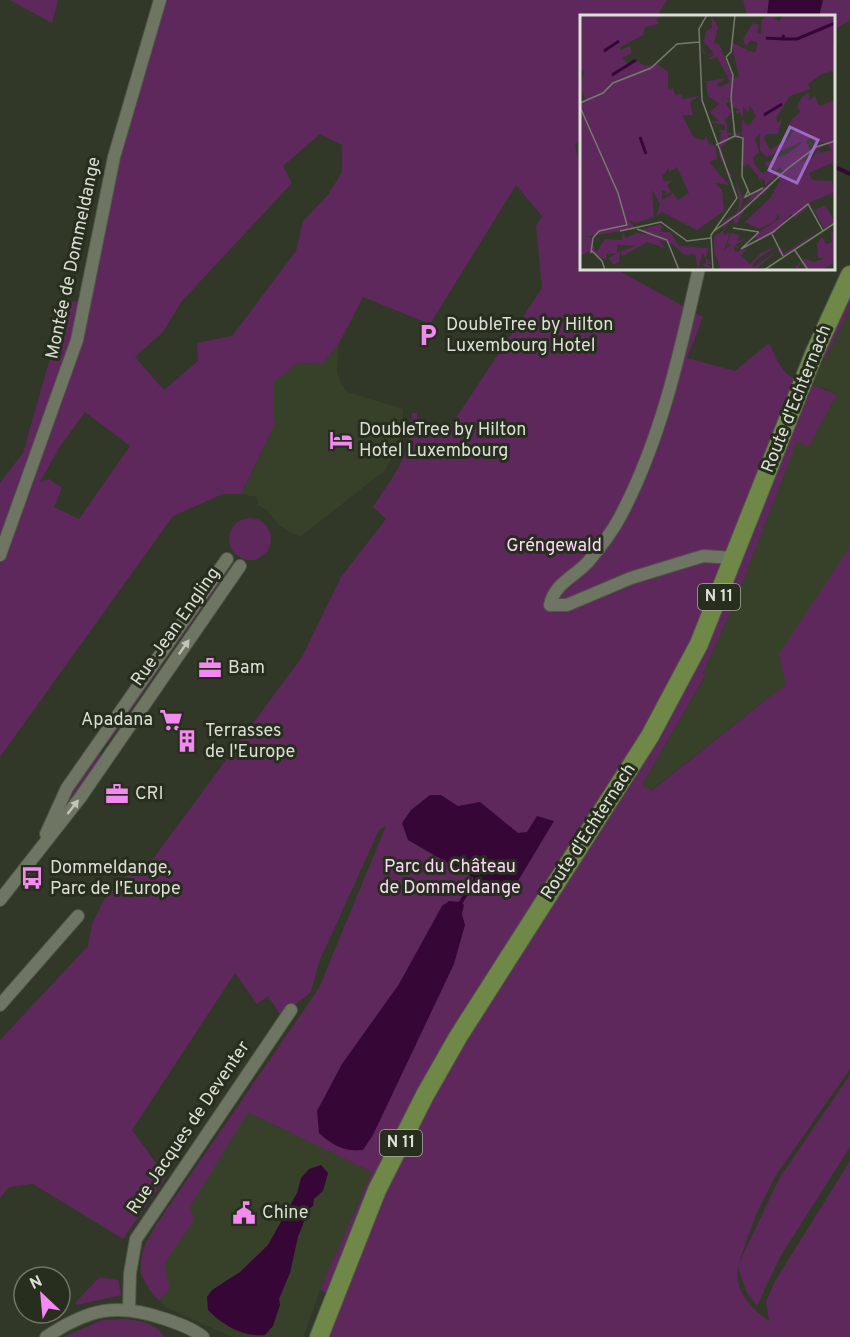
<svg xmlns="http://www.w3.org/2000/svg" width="850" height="1337" font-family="Overpass,sans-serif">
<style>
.built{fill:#37412a}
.green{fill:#5e285d;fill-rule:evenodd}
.water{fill:#360736}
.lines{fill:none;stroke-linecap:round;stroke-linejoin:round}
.stream{stroke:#360736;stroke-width:4}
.street-casing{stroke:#4f5547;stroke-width:14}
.primary-casing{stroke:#4f5547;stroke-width:20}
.street{stroke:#6e7663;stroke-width:12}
.primary{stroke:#708847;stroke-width:18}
.oneway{fill:#c0c5b8}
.labels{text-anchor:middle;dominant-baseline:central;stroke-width:6;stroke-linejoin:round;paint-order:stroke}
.shield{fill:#272e1e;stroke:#a5aa9e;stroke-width:1.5}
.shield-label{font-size:16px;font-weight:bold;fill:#dbdfd5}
.street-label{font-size:18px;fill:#dbdfd5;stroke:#272e1e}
.poi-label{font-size:18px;fill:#dbdfd5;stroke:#272e1e;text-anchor:start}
.park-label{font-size:18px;fill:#fbd6f8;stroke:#272e1e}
.inset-river{fill:none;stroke:#360736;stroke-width:3}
.inset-road{fill:none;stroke:#757b6d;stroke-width:1.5}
.view{fill:#9d6bc7;fill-opacity:0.15;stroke:#9d6bc7;stroke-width:3}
.inset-edge{fill:none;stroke:#dbdfd5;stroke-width:3}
</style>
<rect width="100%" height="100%" fill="#313828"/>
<g class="built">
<path d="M850,309V622L786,684L650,791L642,785L706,675L703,673L735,602L797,440L808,446L837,395L825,388H817L803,382L814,354L825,359Z"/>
<path d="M338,345L337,372L341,384L347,392L403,409L402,428L396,451L384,471L300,537L280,526L267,510L258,505L257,497L241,494L274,426L273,381L299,363L322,364Z"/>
<path d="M238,1107L372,1172L320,1290L303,1337H232L167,1308L150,1291L140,1272L143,1248L156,1225Z"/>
</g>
<g class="green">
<path d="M10,0H58L52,23Z"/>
<path d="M154,0H667L657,16H582L581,136L575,146L581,169L582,268L616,269L703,317L687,358L735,371L769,343C774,352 780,369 788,375C803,386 822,386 837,395L808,447L797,441L735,602L703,673L706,674L642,785L651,791L786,684L779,654L850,547V1069L774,1178L755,1217L738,1265L780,1177L850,1075V1147L780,1257L757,1306L746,1291L738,1267C734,1291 751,1308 769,1321L766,1302L775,1281L850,1161V1337H319L334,1296L320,1290L372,1172L248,1112L190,1207L194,1221L164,1264L170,1289L159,1300C132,1274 139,1254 156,1225L319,988L386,826L379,830L319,962L311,992L281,1016L268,996L257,1004L235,973L132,1130L166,1177L123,1239L33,1184L9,1187L0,1198V1040L88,946L92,924L104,900L128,875L150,863L302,657L341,577L386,519L373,507C394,475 413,453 412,413H417V418L423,424L421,431L437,437L448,430L542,288L536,226L542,216L516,185L430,324L363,297L338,345L322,364L299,363L274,381V426L241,494H223L173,516L0,757V483L23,453L66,302L84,301ZM320,134L342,145V172L328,195L303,221L296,251L232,336L197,343L198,361L164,390L135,357L163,332L181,302L292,183L283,166ZM85,412L130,446L79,519L54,507L62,488L49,479L40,482L59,448Z"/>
<path d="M743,0H769L767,16H747Z"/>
<path d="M823,0H850V20L834,30V16H819Z"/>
<path d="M850,275V309L825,359L814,354Z"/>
<circle cx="250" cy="539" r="21"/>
<path d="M224,572L226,574L163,663L161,662Z"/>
<path d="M159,666L161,667L108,743L106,741Z"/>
<path d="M98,752L102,755L60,816L71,791Z"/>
<path d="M100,1277L118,1280L121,1295L77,1305L75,1303Z"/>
<path d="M126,1319C142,1321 155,1323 164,1337H64L102,1320Z"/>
</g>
<g class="water">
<path d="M769,0H823L819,16H767Z"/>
<path d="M430,795H441L458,806L480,802L518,833L527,832L537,816L554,821L512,891L503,895L408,840L402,823L411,810Z"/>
<path d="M449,901L461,902L464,905L462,914L465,925L454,964L373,1135L363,1150C345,1152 333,1146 319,1133L317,1111L342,1064L399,984L442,906Z"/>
<path d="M321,1165L328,1173L323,1191L314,1199L313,1206L309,1209L298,1237L290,1273L279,1299L280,1305L273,1326L265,1335C242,1337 223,1325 208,1310L207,1297L212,1290L240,1272L268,1245L297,1193L301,1178L309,1169Z"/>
</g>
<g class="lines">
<g class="stream">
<path d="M834,163L835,167L850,174"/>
<path d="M461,902L475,880"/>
</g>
<g class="street-casing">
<g id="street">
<path d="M699,268C680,353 661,440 620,517C612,532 599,549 588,562C574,577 554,584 550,605H567L631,578L703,556L734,558"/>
<path d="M0,555L77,340L114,157L160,0"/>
<path d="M46,834L67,788L227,559"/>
<path d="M0,900L80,798L240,566"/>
<path d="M0,1005L78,916"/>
<path d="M129,1309L130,1273L136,1239L291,1010"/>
<path d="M46,1337C88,1309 116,1302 165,1319C177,1323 192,1328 203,1337"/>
</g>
</g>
<g class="primary-casing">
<path id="primary" d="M319,1337L377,1190L425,1095L458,1037L650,736L699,644L814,354L850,275"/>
</g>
<use href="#street" class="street"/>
<use href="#primary" class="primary"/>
</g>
<defs><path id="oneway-solid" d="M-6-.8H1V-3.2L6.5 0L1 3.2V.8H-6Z" transform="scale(1.5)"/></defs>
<g class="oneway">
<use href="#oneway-solid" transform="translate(184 647) rotate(-55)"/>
<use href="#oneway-solid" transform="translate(73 807) rotate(-52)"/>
</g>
<defs>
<g id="parking-bare" transform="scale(1.8)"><path d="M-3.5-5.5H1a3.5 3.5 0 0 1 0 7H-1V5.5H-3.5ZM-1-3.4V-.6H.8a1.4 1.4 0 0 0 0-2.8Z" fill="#f489f1" stroke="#272e1e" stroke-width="2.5" paint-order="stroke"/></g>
<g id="hotel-bare" transform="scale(1.8)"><path d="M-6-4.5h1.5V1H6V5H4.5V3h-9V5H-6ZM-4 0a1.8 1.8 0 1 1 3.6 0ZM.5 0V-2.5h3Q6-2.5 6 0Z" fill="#f489f1" stroke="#272e1e" stroke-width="2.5" paint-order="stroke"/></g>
<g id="office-bare" transform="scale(1.8)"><path d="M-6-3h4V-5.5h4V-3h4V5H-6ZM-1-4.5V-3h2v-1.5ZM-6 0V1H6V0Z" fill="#f489f1" stroke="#272e1e" stroke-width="2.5" paint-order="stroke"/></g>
<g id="supermarket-bare" transform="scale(1.8)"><path d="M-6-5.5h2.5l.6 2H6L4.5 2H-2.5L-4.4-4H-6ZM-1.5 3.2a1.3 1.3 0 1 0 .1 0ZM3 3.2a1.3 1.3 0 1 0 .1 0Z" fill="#f489f1" stroke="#272e1e" stroke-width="2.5" paint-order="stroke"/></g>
<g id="building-bare" transform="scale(1.8)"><path d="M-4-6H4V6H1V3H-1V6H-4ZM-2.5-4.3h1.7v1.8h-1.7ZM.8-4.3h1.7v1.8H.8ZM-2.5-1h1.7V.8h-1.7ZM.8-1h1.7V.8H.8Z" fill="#f489f1" stroke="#272e1e" stroke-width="2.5" paint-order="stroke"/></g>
<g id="bus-bare" transform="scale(1.8)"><path d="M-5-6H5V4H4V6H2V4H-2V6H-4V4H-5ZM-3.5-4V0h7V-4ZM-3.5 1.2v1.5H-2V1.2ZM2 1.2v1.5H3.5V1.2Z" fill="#f489f1" stroke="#272e1e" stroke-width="2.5" paint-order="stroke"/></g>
<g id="civic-bare" transform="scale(1.8)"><path d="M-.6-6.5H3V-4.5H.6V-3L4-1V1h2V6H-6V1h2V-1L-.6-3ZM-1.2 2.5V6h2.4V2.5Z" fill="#f489f1" stroke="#272e1e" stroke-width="2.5" paint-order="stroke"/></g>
</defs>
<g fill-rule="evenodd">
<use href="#parking-bare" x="428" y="335"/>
<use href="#hotel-bare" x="341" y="440"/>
<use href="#office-bare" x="210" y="668"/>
<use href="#supermarket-bare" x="171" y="720"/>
<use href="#building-bare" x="187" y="741"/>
<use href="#office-bare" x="117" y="794"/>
<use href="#bus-bare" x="32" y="878"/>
<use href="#civic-bare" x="244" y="1213"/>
</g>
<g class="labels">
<g class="shield">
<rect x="698" y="584" width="42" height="26" rx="4.5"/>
<rect x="380" y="1130" width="42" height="26" rx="4.5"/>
</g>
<g class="shield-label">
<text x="719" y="597">N 11</text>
<text x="401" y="1143">N 11</text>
</g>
<g class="street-label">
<text transform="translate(74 258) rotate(-78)">Montée de Dommeldange</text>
<text transform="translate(797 399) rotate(-68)">Route d'Echternach</text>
<text transform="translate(176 627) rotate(-55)">Rue Jean Engling</text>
<text transform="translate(589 832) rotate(-57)">Route d'Echternach</text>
<text transform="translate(189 1128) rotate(-56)">Rue Jacques de Deventer</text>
</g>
<g class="poi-label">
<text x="446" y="325">DoubleTree by Hilton<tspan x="446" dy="21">Luxembourg Hotel</tspan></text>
<text x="359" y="430">DoubleTree by Hilton<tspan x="359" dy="21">Hotel Luxembourg</tspan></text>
<text x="228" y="668">Bam</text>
<text x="153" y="720" text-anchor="end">Apadana</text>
<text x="205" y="731">Terrasses<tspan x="205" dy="21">de l'Europe</tspan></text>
<text x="135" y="794">CRI</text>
<text x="50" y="868">Dommeldange,<tspan x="50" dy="21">Parc de l'Europe</tspan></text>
<text x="262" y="1213">Chine</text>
</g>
<g class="park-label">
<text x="554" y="546">Gréngewald</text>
<text x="450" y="867">Parc du Château<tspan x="450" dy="21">de Dommeldange</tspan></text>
</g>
</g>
<g transform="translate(580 15)">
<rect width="255" height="255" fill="#313828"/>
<path d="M0,0H84L76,4L79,9L65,12L63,20L40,32L41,35L50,31L52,38L42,43L48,49L56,45L65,51L77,49L88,57V74L93,73L95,80L118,76L101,79L103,84L120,81L110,87L113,100H102L114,123L125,125L126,121L129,129L136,131L137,144L129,147L149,170L135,168L142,175L144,196L117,215L82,197L76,202L80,189L72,175L74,202L56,208L49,205L56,214L3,222H11L16,238L25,224L42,225L43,217L46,223L56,218L74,220L60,215L80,209L83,212L79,217H90L99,231L128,233L126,243L132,249H127L133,255L122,250L127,247L123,238L118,254L115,239L105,240L92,229L79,225L85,233L67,227L43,241L40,237L39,247L33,250L29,243L39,237L56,231L37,230V238L27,239L26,245L10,236L0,241V87L5,84L0,71L4,57L0,53ZM97,152L109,178L98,185L93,178L82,185V175L87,177L83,181L91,177L87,170L93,165L84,167L82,161L89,153V157ZM131,0L138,12L134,28L139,29L153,63L159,62L151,27L171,37L174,30L172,37L175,38L178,28L171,25L166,31L163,24L173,8L179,10L177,17L181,19L182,4L188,0H200L194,4L199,6L204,0H255V26L251,23L255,29V63L252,56L240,60L228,69L230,74L210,81L196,103L198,108L202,104L198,119H187L184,123L190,135L208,123L215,114L209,109L212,105L208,108L220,97L217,91L223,81L229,78V85L235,81L239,91L255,85V156L252,148L229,158L232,165L252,166L255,177L226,189L229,190L221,198L214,203L211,199L196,217L177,227L176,223L169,224L200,203L198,199L195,206L179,214L165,207L191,182L200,165L196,159L203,156L200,152L195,156L192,151L188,152L184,148L209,138L224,126L187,142L180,136V118L175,124L179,137L173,143L175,150L182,158L194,155L195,163L185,170V164L178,168L183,163L177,165L179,162L168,149L162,152L161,161L162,104L168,111L176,102L170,90L168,98L163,91V103L160,97L157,100L156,96L160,95L152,92L151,83H146L150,85L146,89L152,98H145L152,99L144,104L147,110V118H153V108L155,119L161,117L159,123L152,122L154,118L147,121L151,123L141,132L144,148L153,162L149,161L139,140L141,117L135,116L145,115V110L130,107L139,106L130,97L139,89L128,81L126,66L122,67L147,63L137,69L139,72L149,68L148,62L137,42L127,45L135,39L126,41L123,37L122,30L126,41L134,38L124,27L126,16L132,13ZM234,121V126L246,128L235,133L231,138L247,129L252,135L240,138L239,134L232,143L220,147L231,138L226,126ZM196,164L185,178L168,187L158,207L154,209V202L145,212L143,220L150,218L144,235L151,230L147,228L151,218L159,220L158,226L165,224L155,230L160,233L153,231L155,237L169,233L161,240L170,249L181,238L197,231L176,245L171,254L201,233L204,238L240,216L204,241L197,236L175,255H138L140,252L135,239V255L134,222L144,215L143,205L156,199L160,188L156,167L163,184L159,198L171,181ZM230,188L235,195L245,190L255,207L244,213ZM255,214V247L242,255H229L221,248L217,255L215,252L225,244L234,247L245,243H238L237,229L242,222L246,229L252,227L251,216L254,218Z" fill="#5e285d" fill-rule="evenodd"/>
<path class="inset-river" d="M186,23L202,24L204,20M202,24H217L255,8M24,36L39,26M32,60L56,45M184,100L202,89M60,122L66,139"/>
<path class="inset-road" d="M127,0L119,14L122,85L157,183L131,220L133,255M146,42L151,37L155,0M0,88L23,78L33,68L71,53L97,29L119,27M0,92L38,178L47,210L19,216L13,223L11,238M155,121L163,123L162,161L170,180M136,130L155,121L151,83L153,60L146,42M168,176L165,182L183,173M153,213L179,217M57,214L87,225L99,255M40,216L81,207L107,226L131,223M134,216L161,197L207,154L236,132L255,126M194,216L228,189L243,216M179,217L161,234L195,216M192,219L203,241M214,234L228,255M12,236L22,246L25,255M184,255L255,208"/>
<path class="view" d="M210,112L238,125L217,168L189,155Z"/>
<rect width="255" height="255" class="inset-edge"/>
</g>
<g transform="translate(42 1295) rotate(334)"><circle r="28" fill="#272e1e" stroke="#6f7567" stroke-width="1.5"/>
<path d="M0-4.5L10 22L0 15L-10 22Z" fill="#f489f1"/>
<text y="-9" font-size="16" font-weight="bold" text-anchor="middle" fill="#dbdfd5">N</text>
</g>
</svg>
